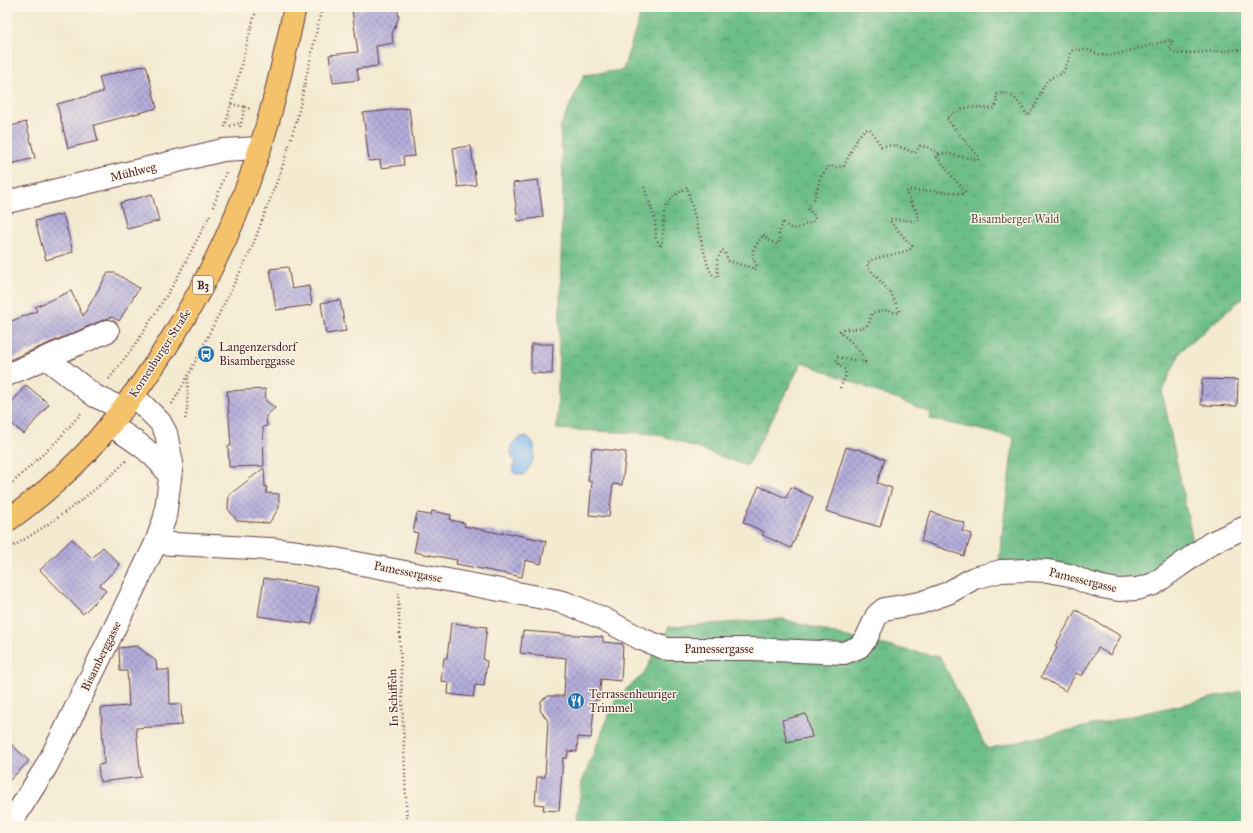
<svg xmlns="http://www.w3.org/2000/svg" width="1253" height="833" font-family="'IM FELL Great Primer',serif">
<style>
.forest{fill:url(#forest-crowns);stroke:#5c6e5a}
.water{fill:#82b9f1;stroke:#666c8e}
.building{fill:url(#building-cross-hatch)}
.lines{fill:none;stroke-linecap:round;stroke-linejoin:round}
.minor-casing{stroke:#633d44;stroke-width:24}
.major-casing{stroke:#633d44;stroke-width:24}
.path{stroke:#633d44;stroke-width:2.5;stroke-dasharray:1 3;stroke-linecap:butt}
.minor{stroke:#fff;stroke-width:22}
.major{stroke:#f3c26a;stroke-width:22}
.labels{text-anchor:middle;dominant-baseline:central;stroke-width:3;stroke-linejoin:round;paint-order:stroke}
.shield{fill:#fcf5e5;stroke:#7f5f63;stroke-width:1}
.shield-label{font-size:11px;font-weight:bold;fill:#4a1f2b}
.street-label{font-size:12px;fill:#4a1f2b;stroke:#fcf5e5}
.park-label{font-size:12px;fill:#5a4f49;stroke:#fcf5e5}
.poi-label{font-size:12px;fill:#4a1f2b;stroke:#fcf5e5;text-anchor:start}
</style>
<defs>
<pattern id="forest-crowns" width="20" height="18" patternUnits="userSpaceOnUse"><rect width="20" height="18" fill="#6ebe88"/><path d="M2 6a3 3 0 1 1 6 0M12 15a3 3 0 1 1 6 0" fill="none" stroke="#5c9a6f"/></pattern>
<pattern id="building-cross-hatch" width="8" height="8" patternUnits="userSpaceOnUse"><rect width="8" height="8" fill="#b4aedc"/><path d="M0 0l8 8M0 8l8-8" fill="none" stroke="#948db3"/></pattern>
</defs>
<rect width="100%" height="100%" fill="#fcf5e5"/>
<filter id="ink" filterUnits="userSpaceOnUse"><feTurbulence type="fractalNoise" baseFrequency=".025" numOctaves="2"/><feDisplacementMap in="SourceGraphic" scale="8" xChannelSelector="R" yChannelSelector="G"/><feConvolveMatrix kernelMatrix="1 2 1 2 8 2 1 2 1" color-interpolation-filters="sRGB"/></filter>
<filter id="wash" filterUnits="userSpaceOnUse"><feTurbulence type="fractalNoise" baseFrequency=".012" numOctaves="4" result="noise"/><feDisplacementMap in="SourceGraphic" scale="16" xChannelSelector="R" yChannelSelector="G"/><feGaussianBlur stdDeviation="0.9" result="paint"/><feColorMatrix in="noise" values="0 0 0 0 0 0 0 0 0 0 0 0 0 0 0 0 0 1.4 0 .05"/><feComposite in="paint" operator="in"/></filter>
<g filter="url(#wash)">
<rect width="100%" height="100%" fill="#f3ead0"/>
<g class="forest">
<path d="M643,7H1246V295L1181,351L1162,391L1197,562L1135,593L999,560L1014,437L930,419L931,413L802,362L747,466L657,434L557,429L563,177L560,127L584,75L623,70Z"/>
<path d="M783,619L855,639L940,657L987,749L1246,690V826H576L582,782L616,698L643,675L669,627Z"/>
</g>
<path class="water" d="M522,437C544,436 532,470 523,475L514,473L512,468L515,463C509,450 507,444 522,437Z"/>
<g id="blocks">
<g class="building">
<path d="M375,7H397L399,17L392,34L393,43L376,46L378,66L357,69L359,80L333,83L329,55L358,52L352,10Z"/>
<path d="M146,65L157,108L94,125L98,141L68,148L57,104L103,92L99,77Z"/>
<path d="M409,108L415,156L403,157L404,165L381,168L380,160L369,161L363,113Z"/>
<path d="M26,122L35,158L7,165V127Z"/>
<path d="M471,146L476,185L458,187L453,148Z"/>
<path d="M538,180L543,217L518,221L513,183Z"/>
<path d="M152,194L159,221L127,229L120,203Z"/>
<path d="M63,214L73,252L46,260L35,221Z"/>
<path d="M288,267L292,289L309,286L312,305L276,310L270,269Z"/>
<path d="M108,273H115L139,288L119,321L112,317L103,320L7,361V323L37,311L35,307L71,291L83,316Z"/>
<path d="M340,300L346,331L326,334L321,303Z"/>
<path d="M531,344H553L552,374L531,373Z"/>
<path d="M1202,379L1238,380L1237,406L1201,405Z"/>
<path d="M26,385L49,404L24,434L7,420V408Z"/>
<path d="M265,389L266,401L275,408L266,416L267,426L263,427L264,466L229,467L228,446H231L227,391Z"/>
<path d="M846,447L856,450L857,449L885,459L877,483L892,488L880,527L826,511Z"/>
<path d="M592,448L626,452L622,485L613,484L609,517L589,515L592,482L588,481Z"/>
<path d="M264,468L265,487H267L266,493L279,494V508L269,523L237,521L228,509L229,495Z"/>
<path d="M759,486L786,498L791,487L813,497L791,548L762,535L764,532L743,522Z"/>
<path d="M432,511L451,515L450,520L465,523L464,526L503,534V532L546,541L541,564L525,560L522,577L456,564L457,560L414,552L418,533L413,532L417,513L431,515Z"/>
<path d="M931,512L965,523L962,531L972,534L964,556L921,541Z"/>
<path d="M72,539L92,558L103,547L120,565L100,585L106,591L83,614L40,570Z"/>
<path d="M264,578L318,587L312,624L258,616Z"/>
<path d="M1076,610L1121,636L1110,655L1098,648L1082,676L1076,673L1066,691L1041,677L1057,648L1055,646Z"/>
<path d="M451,623L487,627L483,660L487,661L484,686L475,685L473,697L448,694L449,682L441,681L444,658H447Z"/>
<path d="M523,631L603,637V642L623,644L621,681L601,679L599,700H595L591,738L578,737L577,752L568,751L567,758H563L559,811L543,810L544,805L535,804L537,777H545L548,721L540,710L541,701L548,696H564L566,658L520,653Z"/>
<path d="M137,646L156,661L157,670H169L170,704H181L182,725L136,728L141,777L100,782L98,765L104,764L101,708L129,706L127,671H120L119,648Z"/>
<path d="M806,714L812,737L787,742L782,720Z"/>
<path d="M7,740L29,761L7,783Z"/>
</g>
</g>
</g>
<g filter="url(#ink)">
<use href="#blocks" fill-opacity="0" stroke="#633d44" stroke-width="1"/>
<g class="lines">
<g class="minor-casing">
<g id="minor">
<path d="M7,202L223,150L260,148"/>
<path d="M46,358L95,396L123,409"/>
<path d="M7,375L108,331"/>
<path d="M110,425C132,439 157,454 170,477"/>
<path d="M156,543L270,549L298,552L554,600L566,603L604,619L641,639L667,649H752L844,653L859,647L866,639L877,615L884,609L920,603L948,593L974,578L1001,571L1027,570L1048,571L1069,575L1088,583L1102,587L1119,590L1137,589L1154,584L1211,543L1246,527"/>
<path d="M9,826L46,767L61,738L156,543L165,517L172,463L166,433L160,422L142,404L132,396"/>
</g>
</g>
<g class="major-casing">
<path id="major" d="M7,521C35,501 61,479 85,454C106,432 124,407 142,383C193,311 234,233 260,148C275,102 285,54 295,7"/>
</g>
<g class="path">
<path d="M231,104L245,107"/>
<path d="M230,126L241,123"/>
<path d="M225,127L254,17L258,7"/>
<path d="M240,127L245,107L250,109"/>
<path d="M644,187L655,219L656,238L661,247C664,242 662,239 663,235C664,230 663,227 663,222C664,203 672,197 687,187L707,263L711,273L716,278L718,276L717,261L722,250L724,251L729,261L755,269L757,266C748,252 755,247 764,234L767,240L778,244L780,241L779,234L783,221C790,230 793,230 803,226C808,223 811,224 815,219L814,215L808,210L809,206L814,199L818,187L820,178L829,166L836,167L844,166L858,137L864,130L870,129L881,146L896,145L915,153L920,146L927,147L940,154"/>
<path d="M213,207L226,172"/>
<path d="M109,379L137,342L175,282L210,215"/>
<path d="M840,388L846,375L845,370L839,365L836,360L838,357L865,362C862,353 856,347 849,340C846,337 842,335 840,331L843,329C852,329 862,329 869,324L872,313L885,310L897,313L900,312L890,292L869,268L867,264L871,260L910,250L912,246L891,223L890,219L915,221L919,220L918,215L906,193L909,190L947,192L963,194L965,192L937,157L940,154L945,153L978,160L979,157L946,118C953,114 959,109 967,108C976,106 985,110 995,108L997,103L996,95C1011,87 1021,106 1028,116C1031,111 1035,106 1037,102C1044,87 1043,78 1062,74L1069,60L1070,53L1073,50H1090L1097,54L1109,56L1171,40L1173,43L1169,49L1176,54L1246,49"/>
<path d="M172,404L188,376L251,250L282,168L297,119L322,7"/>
<path d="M185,419L187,411L188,377"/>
<path d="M7,488L57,441L82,412"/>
<path d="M7,550C49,525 91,496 126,461"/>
<path d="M398,593L407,826"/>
</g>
<use href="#minor" class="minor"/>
<use href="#major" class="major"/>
</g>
</g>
<defs>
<g id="bus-disc" transform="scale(0.9)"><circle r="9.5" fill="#1f6fb2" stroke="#fcf5e5"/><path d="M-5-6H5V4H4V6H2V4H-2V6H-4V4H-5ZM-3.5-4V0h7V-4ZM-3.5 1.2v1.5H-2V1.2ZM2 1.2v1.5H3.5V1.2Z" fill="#fff"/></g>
<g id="restaurant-disc" transform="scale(0.9)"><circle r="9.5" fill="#1f6fb2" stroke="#fcf5e5"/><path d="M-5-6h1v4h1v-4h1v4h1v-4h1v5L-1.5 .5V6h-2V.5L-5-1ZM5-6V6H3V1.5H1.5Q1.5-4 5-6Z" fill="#fff"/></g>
</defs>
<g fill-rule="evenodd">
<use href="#bus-disc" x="206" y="354"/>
<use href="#restaurant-disc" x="576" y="701"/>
</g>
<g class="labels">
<rect class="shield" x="193" y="276" width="20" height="18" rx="3"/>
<g class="shield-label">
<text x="203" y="285">B3</text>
</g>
<g class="street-label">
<text transform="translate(133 172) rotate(-14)">Mühlweg</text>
<text transform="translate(160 353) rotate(-57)">Korneuburger Straße</text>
<text transform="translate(408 572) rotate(11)">Pamessergasse</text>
<text transform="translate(1083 580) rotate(14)">Pamessergasse</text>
<text x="719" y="649">Pamessergasse</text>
<text transform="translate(101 656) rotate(-64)">Bisamberggasse</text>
<text transform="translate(393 698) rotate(-92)">In Schiffeln</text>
</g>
<g class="park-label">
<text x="1015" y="219">Bisamberger Wald</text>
</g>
<g class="poi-label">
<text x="219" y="347">Langenzersdorf<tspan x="219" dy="14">Bisamberggasse</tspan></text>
<text x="589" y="694">Terrassenheuriger<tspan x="589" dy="14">Trimmel</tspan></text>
</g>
</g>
<rect width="1253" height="833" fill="none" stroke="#fcf5e5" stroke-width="24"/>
</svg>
